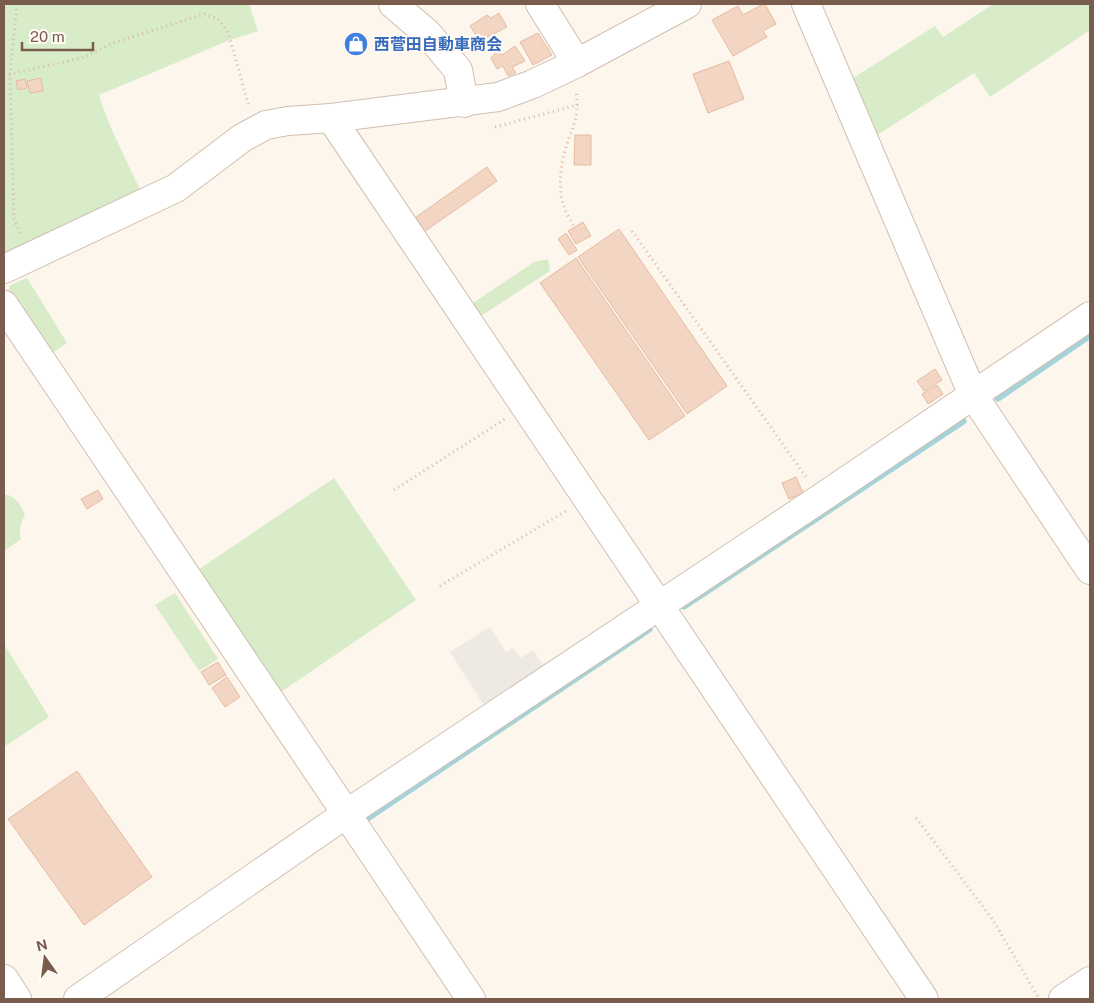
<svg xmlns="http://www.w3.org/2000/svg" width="1094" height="1003" font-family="'Public Sans','Noto Sans JP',sans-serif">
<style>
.industrial{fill:#efe9e4}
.green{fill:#d8ecc9}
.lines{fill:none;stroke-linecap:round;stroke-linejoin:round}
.stream{stroke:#a5d3da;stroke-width:7}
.building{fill:#f3d5c3;stroke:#e6bba3}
.minor-casing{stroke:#d1beb0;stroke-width:30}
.path{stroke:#d9b8a5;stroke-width:3;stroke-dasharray:1 4;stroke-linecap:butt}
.minor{stroke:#fff;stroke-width:28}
.labels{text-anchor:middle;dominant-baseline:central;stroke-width:4;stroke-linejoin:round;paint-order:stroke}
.shop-label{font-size:16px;font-weight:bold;fill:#366cbe;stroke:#fffaf3;text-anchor:start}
</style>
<rect width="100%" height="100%" fill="#fdf6ec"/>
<path class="industrial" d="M490,627L506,652L513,648L520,658L533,650L545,668L485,707L450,652Z"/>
<g class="green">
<path d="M4,4H249L258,31L230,40L99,95C109,129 127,160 141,192L4,258Z"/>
<path d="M993,4H1029L1031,5L1033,4H1090V30L990,97L974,73L868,141L842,85L935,26L943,37Z"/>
<path d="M548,259L550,271L476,319L467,307L534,262Z"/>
<path d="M27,278L67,343L45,358L7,296L10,285Z"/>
<path d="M334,478L416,600L272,698L192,574Z"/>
<path d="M4,494C16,496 21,505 25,515C21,523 18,531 21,539L4,551Z"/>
<path d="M175,593L218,659L199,671L155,605Z"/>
<path d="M4,644L49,717L4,747Z"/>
</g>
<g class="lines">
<g class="stream">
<path d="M998,398L1090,335"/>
<path d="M684,606L963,421"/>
<path d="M366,819L649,629"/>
</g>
</g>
<g class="building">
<path d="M763,4H765L776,24L763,31L767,37L733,56L712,20L738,6L743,15Z"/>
<path d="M499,13L507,27L480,41L470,26L487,15L491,18Z"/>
<path d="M538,33L552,55L533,65L520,42Z"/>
<path d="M515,46L525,61L512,67L516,73L508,76L503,66L497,69L491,58L497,51L502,55Z"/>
<path d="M729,61L744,99L708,113L693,74Z"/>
<path d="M41,78L43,91L30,93L27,81Z"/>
<path d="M25,79L27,88L18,90L16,81Z"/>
<path d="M575,135H591V165H574Z"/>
<path d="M487,167L497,181L418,236L409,222Z"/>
<path d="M583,222L591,236L576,244L568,231Z"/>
<path d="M619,229L727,386L687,414L578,257Z"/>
<path d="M566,233L577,250L569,255L558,239Z"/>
<path d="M576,258L685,416L649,440L540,283Z"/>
<path d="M935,369L942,380L924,391L917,381Z"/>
<path d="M937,385L943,394L928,404L922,394Z"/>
<path d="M796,477L803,493L789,499L782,483Z"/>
<path d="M98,490L103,499L87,509L81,499Z"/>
<path d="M218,662L226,675L209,685L201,672Z"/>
<path d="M227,677L240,697L225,707L212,688Z"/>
<path d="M77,771L152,877L84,925L8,819Z"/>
</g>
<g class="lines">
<g class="minor-casing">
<g id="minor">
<path d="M393,4L428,34L458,70L464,103"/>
<path d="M540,4L577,63"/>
<path d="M806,4L973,395L1090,570"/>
<path d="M331,118L924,999"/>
<path d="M4,269L176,188L242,138L266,125L288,121L331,118L498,97L533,84L577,63L687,4"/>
<path d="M4,305L471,999"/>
<path d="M4,979L17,999"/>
<path d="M78,999L346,814L821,498L1090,316"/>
<path d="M1063,999L1090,981"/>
</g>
</g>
<g class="path">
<path d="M17,4L10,74L14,221L21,234"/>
<path d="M4,73L10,74L82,58L113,43L205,14L218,19L228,32L249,107"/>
<path d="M495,127L578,105"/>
<path d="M573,225C570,219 565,211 563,204C559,189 560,169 564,154C571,127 580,122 576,91"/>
<path d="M632,231L806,477"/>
<path d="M394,490L505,419"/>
<path d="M440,586L566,511"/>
<path d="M916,818L993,920L1038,997"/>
</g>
<use href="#minor" class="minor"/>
</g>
<defs>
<g id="shop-disc" transform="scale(1.25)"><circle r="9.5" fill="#3f7fe0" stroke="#fffaf3"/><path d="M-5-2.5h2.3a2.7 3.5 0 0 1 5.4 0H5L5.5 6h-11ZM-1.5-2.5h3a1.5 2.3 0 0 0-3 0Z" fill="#fff"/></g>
</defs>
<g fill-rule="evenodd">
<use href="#shop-disc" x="356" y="44"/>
</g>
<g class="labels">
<g class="shop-label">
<text x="374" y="44">西菅田自動車商会</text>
</g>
</g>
<rect width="1094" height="1003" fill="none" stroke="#7a5c4d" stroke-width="10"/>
<g transform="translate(45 958) rotate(346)" stroke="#fffaf3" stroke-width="4" paint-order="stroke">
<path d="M0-4L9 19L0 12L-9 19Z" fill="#7a5c4d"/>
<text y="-8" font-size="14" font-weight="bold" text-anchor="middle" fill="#7a5c4d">N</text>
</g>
<path d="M22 42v8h71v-8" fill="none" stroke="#7a5c4d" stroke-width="2.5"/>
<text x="30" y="42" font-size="15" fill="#7a5c4d" stroke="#fffaf3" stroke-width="4" paint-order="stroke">20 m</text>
</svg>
